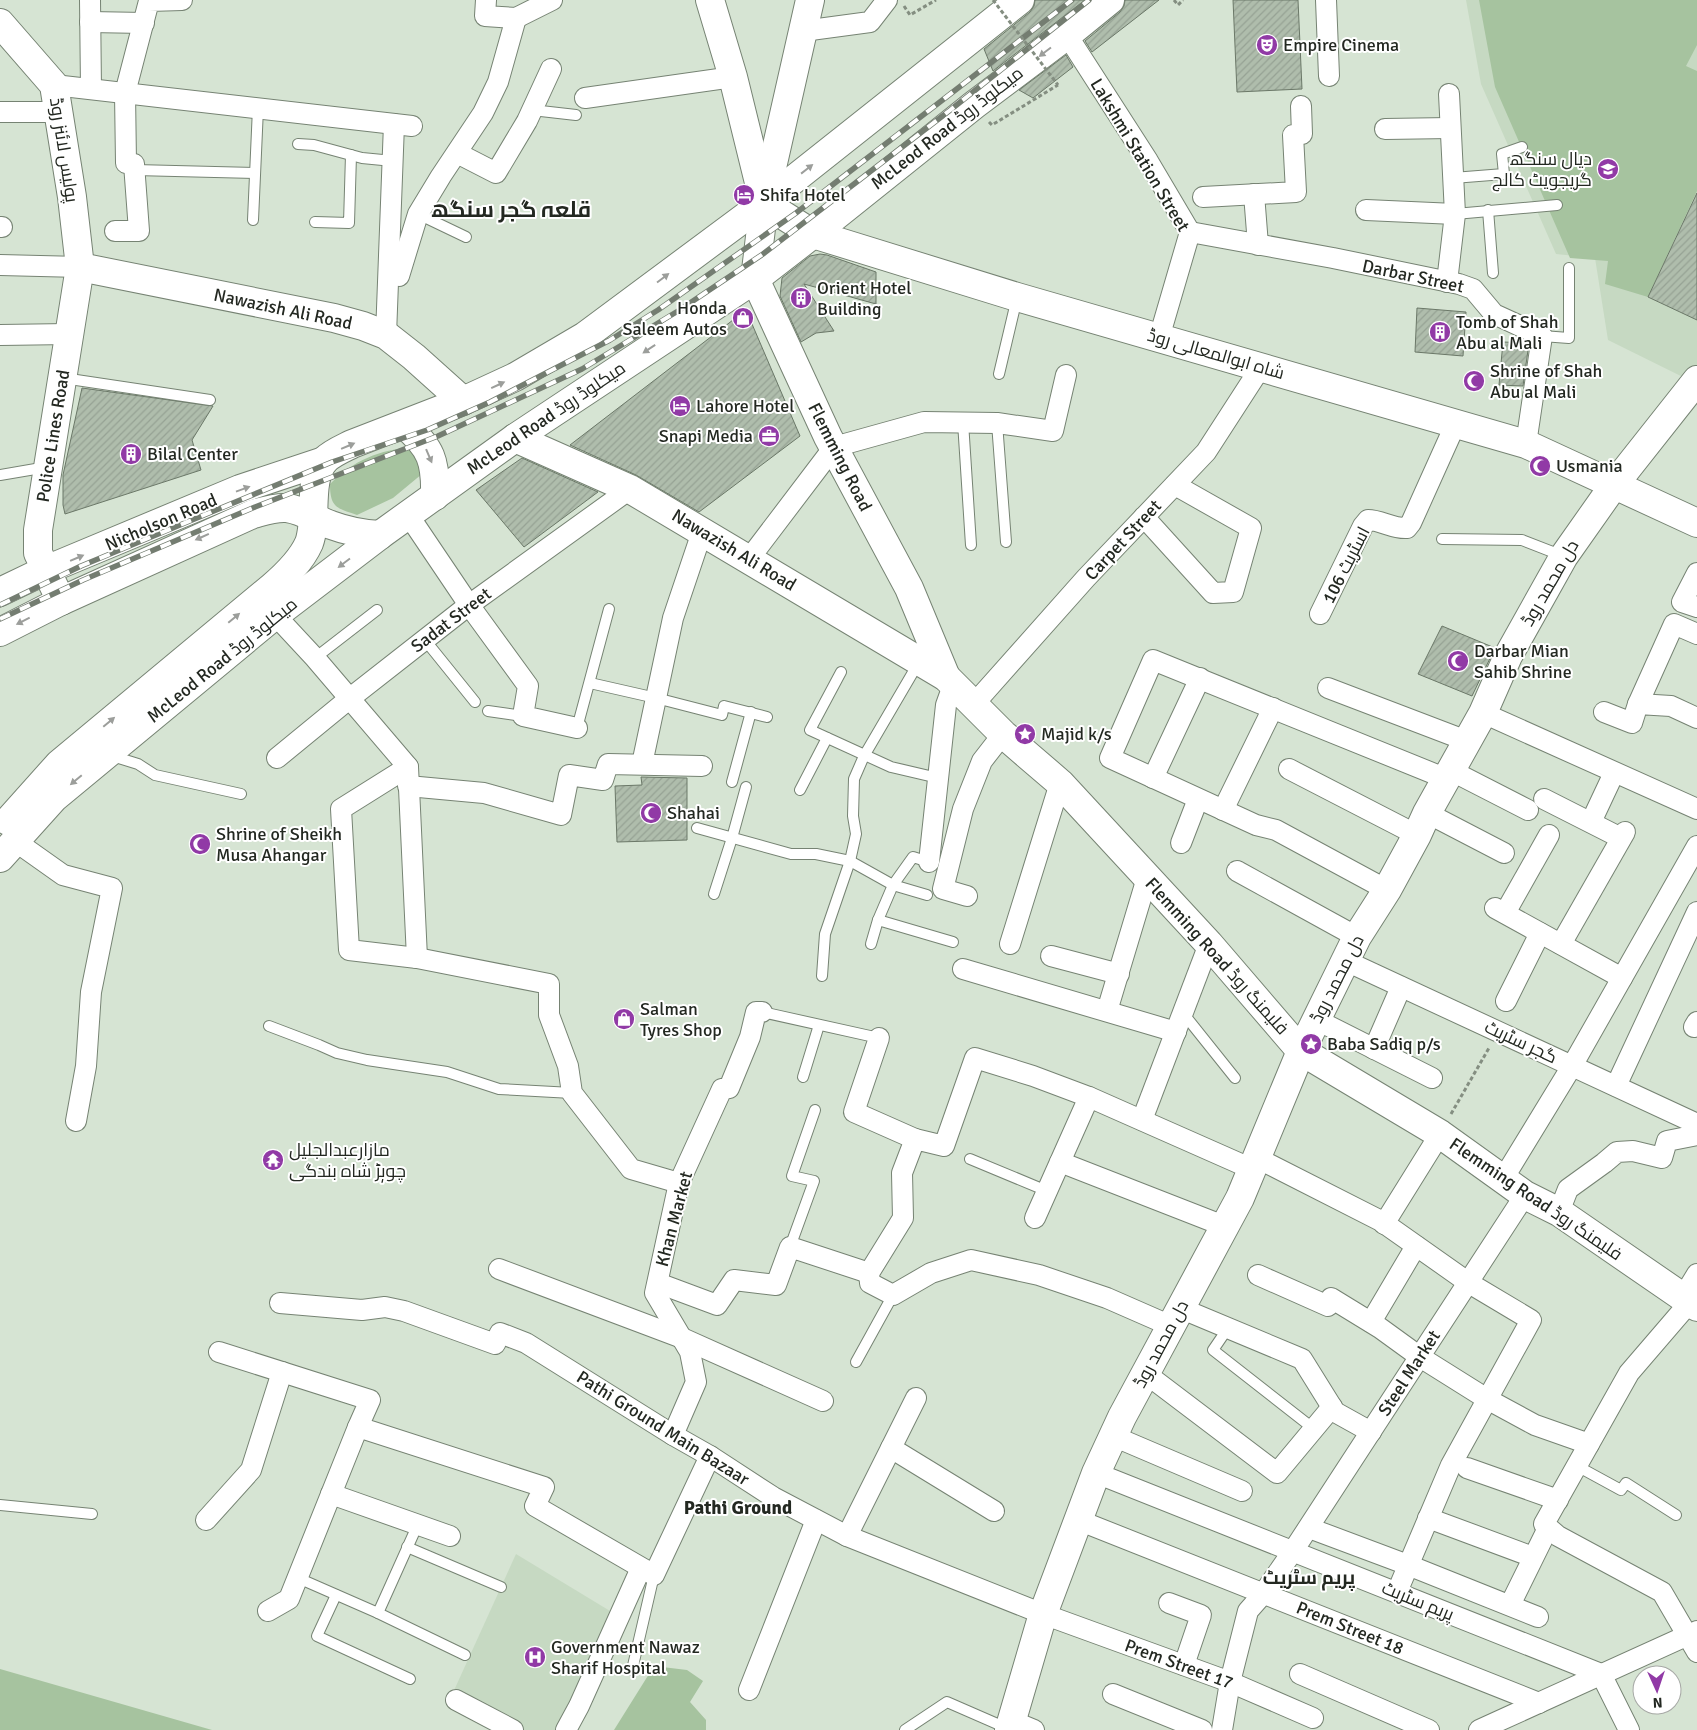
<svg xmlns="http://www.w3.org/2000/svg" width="1697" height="1730" font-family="Signika,Cairo,sans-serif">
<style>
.built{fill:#c6d9c2}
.green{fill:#a6c39f}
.building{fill:url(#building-hatch);stroke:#6b7868}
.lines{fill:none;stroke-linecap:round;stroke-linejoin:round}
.lane-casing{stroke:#768373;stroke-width:12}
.street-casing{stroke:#768373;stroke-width:22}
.secondary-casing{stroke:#768373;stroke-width:30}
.path{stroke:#848e81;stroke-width:3;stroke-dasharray:4 2.5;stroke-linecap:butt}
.lane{stroke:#fff;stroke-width:10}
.street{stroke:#fff;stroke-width:20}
.secondary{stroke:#fff;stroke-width:28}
.rail-casing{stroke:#747d71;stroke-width:5.5}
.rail{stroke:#fff;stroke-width:4;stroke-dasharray:11;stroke-linecap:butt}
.path-bridge{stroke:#848e81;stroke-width:3;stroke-dasharray:4 2.5;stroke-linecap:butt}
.oneway{fill:#9c9e9b}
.labels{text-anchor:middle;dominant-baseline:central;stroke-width:4;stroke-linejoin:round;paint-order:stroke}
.poi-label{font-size:18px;fill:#232821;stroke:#fff;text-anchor:start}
.street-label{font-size:18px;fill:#232821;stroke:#fff}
.neighbourhood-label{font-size:19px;font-weight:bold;fill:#232821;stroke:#fff}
.district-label{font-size:22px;font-weight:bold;fill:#232821;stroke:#fff}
</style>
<defs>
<pattern id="building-hatch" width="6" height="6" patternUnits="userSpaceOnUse" patternTransform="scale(1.25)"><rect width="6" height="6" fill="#afbdac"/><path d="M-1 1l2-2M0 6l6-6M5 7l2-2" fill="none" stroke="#96a294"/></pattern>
</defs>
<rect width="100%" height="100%" fill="#d6e4d3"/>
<g class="built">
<path d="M1466,0H1697V384L1608,340L1595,258L1556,254L1481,84Z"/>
<path d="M516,1554L620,1617L566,1730H513L451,1697Z"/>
</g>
<g class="green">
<path d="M1479,0H1697V45L1686,66L1697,71V191L1648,297L1605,284L1608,261L1570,258L1495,87Z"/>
<path d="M413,447L428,469L393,498L357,515C337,508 330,508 330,484C354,460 379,450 413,447Z"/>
<path d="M654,1666L687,1670L703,1681L690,1702L706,1720V1730H614Z"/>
<path d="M0,1669L212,1730H0Z"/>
</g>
<g class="building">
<path d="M1035,0H1085L993,71L984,49L1030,12L1034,6Z"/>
<path d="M1125,0H1159L1092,52L1085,41L1120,12L1124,6Z"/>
<path d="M1233,0H1298L1302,89L1237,92Z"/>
<path d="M1066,55L1073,67L1033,98L1019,90Z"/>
<path d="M1697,193V320L1648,297Z"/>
<path d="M820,254L827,255L876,272V304L804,284L834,331L816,333L801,342L780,296L782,278L810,256Z"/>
<path d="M1417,308L1466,312L1463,356L1415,352Z"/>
<path d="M746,310L800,436L699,512L636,475L570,445Z"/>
<path d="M1503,342L1529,343L1523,386L1499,385Z"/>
<path d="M82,388L213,406L192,440L201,470L65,514L63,505V475Z"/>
<path d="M522,458L598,492L524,547L476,490Z"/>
<path d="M1442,626L1495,648L1472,696L1418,674Z"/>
<path d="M641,777L687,778V840L617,842L615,786L642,785Z"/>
</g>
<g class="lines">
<g class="lane-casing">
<g id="lane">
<path d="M532,110L576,115"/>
<path d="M298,144L314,145L362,158L393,161"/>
<path d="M135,170L255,173"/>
<path d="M1453,178L1504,174L1502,154L1522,147"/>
<path d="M1488,210L1493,273"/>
<path d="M418,214L466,237"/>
<path d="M1455,214L1557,205"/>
<path d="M253,220L258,108"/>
<path d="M315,222L349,223L351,155"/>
<path d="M1542,336L1569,338V268"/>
<path d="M999,374L1017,298"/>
<path d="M63,378L210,400"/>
<path d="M963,422L971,545"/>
<path d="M997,423L1006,542"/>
<path d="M0,475L47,467"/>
<path d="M1442,539L1522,540L1563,556"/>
<path d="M425,640L475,702"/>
<path d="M315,658L377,610"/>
<path d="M841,672L810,730L891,767L938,778"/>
<path d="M590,683L656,698L722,715L724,706L767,717"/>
<path d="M488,711L523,716"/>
<path d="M577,728L609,609"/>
<path d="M109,755L138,764L155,775L241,794"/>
<path d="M732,782L751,712"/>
<path d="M800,790L827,738"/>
<path d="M697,828L791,854H816L850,861L893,885L927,895"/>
<path d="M714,894L732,838L746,787"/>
<path d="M878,920L953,942"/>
<path d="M871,944L878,920L893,885L913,857L929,862"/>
<path d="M822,976L825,934L850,861L856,834L853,816L854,779L864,756L919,662"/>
<path d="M762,1012L879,1038"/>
<path d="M1183,1013L1235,1078"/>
<path d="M269,1026L319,1045L337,1053L367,1060L447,1072L499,1089L572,1093"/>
<path d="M803,1077L819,1025"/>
<path d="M970,1159L1047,1191"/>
<path d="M790,1247L814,1181L792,1176L815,1110"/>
<path d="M1228,1328L1213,1350L1314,1429"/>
<path d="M856,1362L893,1295"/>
<path d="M1577,1466L1621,1490L1626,1483L1676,1515"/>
<path d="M0,1505L92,1514"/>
<path d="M407,1547L501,1587"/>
<path d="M298,1578L378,1613L418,1524"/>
<path d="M336,1595L317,1636L410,1679"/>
<path d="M378,1613L465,1655"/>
<path d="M632,1670L654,1575"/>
<path d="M905,1730L947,1702L1009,1729"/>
</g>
</g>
<g class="street-casing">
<g id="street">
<path d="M90,0L91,89"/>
<path d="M486,0L485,16L516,18"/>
<path d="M1326,0L1329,76"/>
<path d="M516,18L552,0"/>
<path d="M90,22L144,23"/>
<path d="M803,31L870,22L887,0"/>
<path d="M1067,35L1148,161L1190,232L1159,338"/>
<path d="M54,85L412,126"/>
<path d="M585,98L733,77"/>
<path d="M0,112H59"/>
<path d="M1385,129L1450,128"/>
<path d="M457,153L496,173L527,121L551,69"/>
<path d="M1254,194L1258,245"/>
<path d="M1203,197L1296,192L1293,135L1302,134L1301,106"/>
<path d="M1366,210L1455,214"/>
<path d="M0,227H2"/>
<path d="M115,231H139L134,164L126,163L125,93L149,1L182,0"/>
<path d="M1190,232L1333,258L1459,284L1473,289L1494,314L1542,336L1526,444"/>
<path d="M0,265L80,267"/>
<path d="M389,273L399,276L418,214L441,176L483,113L498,82L516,18"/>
<path d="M1447,282L1455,214L1449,94"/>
<path d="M0,335L69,334"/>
<path d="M386,335L394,124"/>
<path d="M409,516L469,605L528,686L523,716L577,728"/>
<path d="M1144,517L1213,593L1233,592L1251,528L1175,485"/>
<path d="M749,559L834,447L924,422L997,423L1053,431L1066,375"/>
<path d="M1697,573L1682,602L1697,607"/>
<path d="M1320,614L1363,526L1368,520C1381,520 1393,529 1407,528L1411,523L1456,423"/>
<path d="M275,615L315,658L408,767L417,958"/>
<path d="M1328,688L1467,741"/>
<path d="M974,704L1086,578L1206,452L1261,367"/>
<path d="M1638,704L1674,624L1697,634"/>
<path d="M1604,712L1632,723L1638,704L1671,706L1697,718"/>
<path d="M1483,713L1697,809"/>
<path d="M277,758L349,699L469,605L630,489"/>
<path d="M642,764L673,618L702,532"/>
<path d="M408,767L341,809L349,950L417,958L549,984V1015L568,1066L572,1093L631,1169L679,1183"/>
<path d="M1289,769L1417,835"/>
<path d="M1450,770L1528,810"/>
<path d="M1153,778L1200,678"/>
<path d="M408,786L484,793L561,815L569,775L603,780L608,764L702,766"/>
<path d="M1544,799L1621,838"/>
<path d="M1223,810L1273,708"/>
<path d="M1427,813L1504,853"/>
<path d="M1591,822L1614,773"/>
<path d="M15,841L63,875L112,888L91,992L86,1066L76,1121"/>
<path d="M1181,843L1198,799"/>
<path d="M929,862L946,705L951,691L956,686"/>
<path d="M1237,871L1357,937"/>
<path d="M1387,890L1276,830L1256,825L1110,758L1153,660L1447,779"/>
<path d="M967,896L943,889L963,809L982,761L1003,734"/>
<path d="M1495,908L1622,978"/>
<path d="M1505,913L1549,835"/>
<path d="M1010,944L1060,783"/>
<path d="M1561,944L1625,832"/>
<path d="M1051,956L1119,974"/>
<path d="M1346,961L1697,1124"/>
<path d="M963,969L1176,1032"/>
<path d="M1506,1001L1540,933"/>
<path d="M1107,1011L1147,878"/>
<path d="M1317,1020L1432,1078"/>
<path d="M1694,1027L1697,1022"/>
<path d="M879,1038L854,1112L915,1139"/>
<path d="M1374,1049L1401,987"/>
<path d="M1616,1086L1697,912"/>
<path d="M1142,1120L1209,944"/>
<path d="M1257,1158L1381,1221L1469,1283L1531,1320L1451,1465L1397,1592"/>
<path d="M1060,1162L1224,1226"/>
<path d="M1503,1179L1572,1066L1697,846"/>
<path d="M1559,1212L1568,1189L1604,1163L1617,1152L1633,1151L1662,1158L1667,1141L1697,1135"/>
<path d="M1035,1218L1089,1097"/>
<path d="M1384,1224L1440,1134"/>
<path d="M499,1269L682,1338L823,1401"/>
<path d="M1258,1275L1328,1306L1331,1298L1380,1328L1420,1357L1487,1399L1535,1425L1589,1444"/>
<path d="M658,1283L717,1305L734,1280L776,1285L790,1247L869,1273"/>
<path d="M1683,1297L1697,1274"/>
<path d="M1690,1302L1629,1373L1544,1524L1558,1536L1662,1592L1697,1652"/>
<path d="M280,1303L362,1310L385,1307L404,1311L495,1344L500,1333L526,1343L673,1435L710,1456L773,1497L847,1536L1043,1614L1230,1682L1313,1718"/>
<path d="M1180,1308L1302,1359L1335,1412L1371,1432"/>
<path d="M1371,1322L1416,1246"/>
<path d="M1171,1326L1107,1298L1039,1275L971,1260L931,1273L893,1295L870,1283L869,1273L903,1218L902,1173L915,1139L944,1146L975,1058L1033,1076L1089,1097L1252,1169"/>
<path d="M219,1352L370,1400L358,1427L544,1487L535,1506L654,1575L710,1456"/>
<path d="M1145,1373L1277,1473L1332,1407"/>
<path d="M673,1435L696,1382L690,1352L655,1293L679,1183L722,1089L729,1088L750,1037L756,1012H762"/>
<path d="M1113,1436L1242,1491"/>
<path d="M891,1448L994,1511"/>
<path d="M1467,1468L1558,1500"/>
<path d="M1096,1473L1601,1674L1629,1730"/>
<path d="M331,1494L450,1536"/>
<path d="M1428,1518L1533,1557"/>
<path d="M206,1520L251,1470L282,1372"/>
<path d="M1078,1520L1539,1703"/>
<path d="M1309,1528L1408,1565L1538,1617"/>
<path d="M847,1536L916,1398"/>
<path d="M1169,1603L1201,1615L1184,1665"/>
<path d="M1510,1605L1548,1528"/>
<path d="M268,1611L289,1599L358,1427"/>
<path d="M1300,1674L1429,1730"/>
<path d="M749,1690L816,1520"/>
<path d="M1113,1694L1202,1730"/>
<path d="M456,1700L513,1730"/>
<path d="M1012,1721L1034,1730"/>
<path d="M566,1730L579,1706L641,1568"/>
<path d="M1222,1730L1230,1682L1248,1611L1263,1594L1293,1551L1525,1195"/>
<path d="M1479,1730L1697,1631"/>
</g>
</g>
<g class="secondary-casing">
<g id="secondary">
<path d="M710,0L733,77L764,203L813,234L1017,297L1526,444L1697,523"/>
<path d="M810,0L764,203L755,279L828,437L909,588L946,677"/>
<path d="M0,23L54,85L72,197L80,267L38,530V553L61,601"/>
<path d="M80,267L334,318L363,326L386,335L414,357L463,401"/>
<path d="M405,425C431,448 436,461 435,496"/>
<path d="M515,438L630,489L946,677L1003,734L1060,783L1209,944L1301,1051L1440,1134L1525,1195L1559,1212L1697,1307"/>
<path d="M0,592L46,570L240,489L324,461"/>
<path d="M0,632L61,601L253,514C264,511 275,507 287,508C303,510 316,520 331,525C347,531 363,534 380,535"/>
<path d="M8,821L59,764L272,587C286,575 301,561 309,543C318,519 307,480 325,460C332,453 342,449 352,444L463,401L515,377L585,336L764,203L1020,0"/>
<path d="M0,858L54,798L275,615L380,535L515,438L755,279L813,234L974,105L1067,35L1110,0"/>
<path d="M1009,1730L1043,1614L1096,1473L1122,1417L1240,1198L1301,1051L1357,937L1387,890L1417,835L1427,813L1483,713L1508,656L1564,556L1614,485L1697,380"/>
</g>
</g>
<g class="path">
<path d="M1174,0L1178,5L1183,0"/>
<path d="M904,6L910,15L936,0"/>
<path d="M989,122L992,125L1058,85"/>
<path d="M1451,1114L1489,1048"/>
</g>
<use href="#lane" class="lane"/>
<use href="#street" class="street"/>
<use href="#secondary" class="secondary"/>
<g class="rail-casing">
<g id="rail">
<path d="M0,605L81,566L332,462L427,430L490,402L610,340L658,310L796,213L1072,0"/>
<path d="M0,619L83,580L255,507L438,436L582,369L678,311L763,254L949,111L1089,0"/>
</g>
</g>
<use href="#rail" class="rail"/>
<path class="path-bridge" d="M993,0L1058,85"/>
</g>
<defs><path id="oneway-solid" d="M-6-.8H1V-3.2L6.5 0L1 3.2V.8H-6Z" transform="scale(1.25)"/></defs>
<g class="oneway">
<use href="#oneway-solid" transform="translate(1045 52) rotate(143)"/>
<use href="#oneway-solid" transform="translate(807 169) rotate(-38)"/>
<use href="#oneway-solid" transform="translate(663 278) rotate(-37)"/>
<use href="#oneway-solid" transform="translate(649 349) rotate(146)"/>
<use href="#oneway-solid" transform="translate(498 385) rotate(-25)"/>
<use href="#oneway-solid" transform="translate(348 446) rotate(-23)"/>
<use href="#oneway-solid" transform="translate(429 456) rotate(67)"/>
<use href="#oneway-solid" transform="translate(243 489) rotate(-20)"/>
<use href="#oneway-solid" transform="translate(202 537) rotate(156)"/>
<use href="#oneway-solid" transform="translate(77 558) rotate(-23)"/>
<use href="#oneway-solid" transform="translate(344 563) rotate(143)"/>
<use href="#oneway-solid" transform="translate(234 618) rotate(-40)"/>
<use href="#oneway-solid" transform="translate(23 621) rotate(153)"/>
<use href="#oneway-solid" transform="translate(109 722) rotate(-40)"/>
<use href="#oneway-solid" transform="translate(76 780) rotate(140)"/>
</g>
<defs>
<g id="theatre-disc" transform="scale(1.125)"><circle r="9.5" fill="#913aa6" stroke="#fff"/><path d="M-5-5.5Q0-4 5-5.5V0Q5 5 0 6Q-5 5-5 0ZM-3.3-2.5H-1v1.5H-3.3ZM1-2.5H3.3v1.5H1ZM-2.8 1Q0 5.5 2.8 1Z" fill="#fff"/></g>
<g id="university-disc" transform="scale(1.125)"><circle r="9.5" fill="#913aa6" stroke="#fff"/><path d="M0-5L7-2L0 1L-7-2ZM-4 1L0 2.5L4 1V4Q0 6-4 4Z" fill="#fff"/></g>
<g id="hotel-disc" transform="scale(1.125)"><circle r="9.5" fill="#913aa6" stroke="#fff"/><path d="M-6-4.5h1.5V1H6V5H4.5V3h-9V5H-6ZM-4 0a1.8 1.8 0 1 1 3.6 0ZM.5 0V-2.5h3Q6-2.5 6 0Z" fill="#fff"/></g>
<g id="building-disc" transform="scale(1.125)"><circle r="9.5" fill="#913aa6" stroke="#fff"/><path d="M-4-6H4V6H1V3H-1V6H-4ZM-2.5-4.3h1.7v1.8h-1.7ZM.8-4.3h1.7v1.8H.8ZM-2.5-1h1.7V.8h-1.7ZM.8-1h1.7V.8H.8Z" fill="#fff"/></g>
<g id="shop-disc" transform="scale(1.125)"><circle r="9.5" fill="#913aa6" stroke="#fff"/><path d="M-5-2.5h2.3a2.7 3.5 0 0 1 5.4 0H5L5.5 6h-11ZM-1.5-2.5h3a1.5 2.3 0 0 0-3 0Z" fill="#fff"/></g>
<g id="mosque-disc" transform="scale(1.125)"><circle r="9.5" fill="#913aa6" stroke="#fff"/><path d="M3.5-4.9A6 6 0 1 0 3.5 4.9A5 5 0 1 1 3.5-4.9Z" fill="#fff"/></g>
<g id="office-disc" transform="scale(1.125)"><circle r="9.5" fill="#913aa6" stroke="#fff"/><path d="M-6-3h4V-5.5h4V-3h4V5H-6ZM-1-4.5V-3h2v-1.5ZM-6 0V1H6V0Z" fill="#fff"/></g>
<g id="sight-disc" transform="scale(1.125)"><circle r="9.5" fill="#913aa6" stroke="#fff"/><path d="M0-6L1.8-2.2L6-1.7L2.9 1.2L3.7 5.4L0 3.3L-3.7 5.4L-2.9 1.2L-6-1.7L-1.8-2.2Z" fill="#fff"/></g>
<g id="temple-disc" transform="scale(1.125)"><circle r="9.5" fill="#913aa6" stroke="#fff"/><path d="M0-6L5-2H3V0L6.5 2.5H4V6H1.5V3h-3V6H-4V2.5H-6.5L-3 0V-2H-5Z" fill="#fff"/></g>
<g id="hospital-disc" transform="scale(1.125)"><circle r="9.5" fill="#913aa6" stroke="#fff"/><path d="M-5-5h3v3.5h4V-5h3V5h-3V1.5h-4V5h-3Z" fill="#fff"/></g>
</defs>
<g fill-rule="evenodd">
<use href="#theatre-disc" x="1267" y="45"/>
<use href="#university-disc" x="1608" y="169"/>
<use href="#hotel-disc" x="744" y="195"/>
<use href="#building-disc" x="801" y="298"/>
<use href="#shop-disc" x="743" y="318"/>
<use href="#building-disc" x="1440" y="332"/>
<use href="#mosque-disc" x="1474" y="381"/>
<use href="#hotel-disc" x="680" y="406"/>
<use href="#office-disc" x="769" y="436"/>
<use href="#building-disc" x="131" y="454"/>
<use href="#mosque-disc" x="1540" y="466"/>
<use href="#mosque-disc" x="1458" y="661"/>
<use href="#sight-disc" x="1025" y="734"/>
<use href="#mosque-disc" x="651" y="813"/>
<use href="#mosque-disc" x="200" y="844"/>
<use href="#shop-disc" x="624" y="1019"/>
<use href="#sight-disc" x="1311" y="1044"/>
<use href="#temple-disc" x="273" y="1160"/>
<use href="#hospital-disc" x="535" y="1657"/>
</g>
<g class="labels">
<g class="poi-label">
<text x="1283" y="45">Empire Cinema</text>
<text x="1592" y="159" text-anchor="end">دیال سنگھ<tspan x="1592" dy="21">گریجویٹ کالج</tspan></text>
<text x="760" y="195">Shifa Hotel</text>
<text x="817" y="288">Orient Hotel<tspan x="817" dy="21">Building</tspan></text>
<text x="727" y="308" text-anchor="end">Honda<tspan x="727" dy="21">Saleem Autos</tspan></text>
<text x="1456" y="322">Tomb of Shah<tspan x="1456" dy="21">Abu al Mali</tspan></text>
<text x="1490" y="371">Shrine of Shah<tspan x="1490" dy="21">Abu al Mali</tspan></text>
<text x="696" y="406">Lahore Hotel</text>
<text x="753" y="436" text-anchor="end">Snapi Media</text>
<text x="147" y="454">Bilal Center</text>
<text x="1556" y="466">Usmania</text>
<text x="1474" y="651">Darbar Mian<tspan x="1474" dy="21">Sahib Shrine</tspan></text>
<text x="1041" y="734">Majid k/s</text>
<text x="667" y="813">Shahai</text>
<text x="216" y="834">Shrine of Sheikh<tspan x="216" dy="21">Musa Ahangar</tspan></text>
<text x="640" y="1009">Salman<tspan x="640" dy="21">Tyres Shop</tspan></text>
<text x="1327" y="1044">Baba Sadiq p/s</text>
<text x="289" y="1150">مازارعبدالجلیل<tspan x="289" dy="21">چوہڑ شاہ بندگی</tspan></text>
<text x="551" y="1647">Government Nawaz<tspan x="551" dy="21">Sharif Hospital</tspan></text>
</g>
<g class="street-label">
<text transform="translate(947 128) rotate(-38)">McLeod Road میکلوڈ روڈ</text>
<text transform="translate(64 150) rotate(81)">پولیس لائنز روڈ</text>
<text transform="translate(1140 155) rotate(59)">Lakshmi Station Street</text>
<text transform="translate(1413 276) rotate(12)">Darbar Street</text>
<text transform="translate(283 309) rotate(12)">Nawazish Ali Road</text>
<text transform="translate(1216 354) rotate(16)">شاہ ابوالمعالی روڈ</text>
<text transform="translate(546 418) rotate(-34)">McLeod Road میکلوڈ روڈ</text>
<text transform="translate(53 436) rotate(-81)">Police Lines Road</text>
<text transform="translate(840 457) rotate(63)">Flemming Road</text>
<text transform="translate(161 522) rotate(-23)">Nicholson Road</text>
<text transform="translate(1123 540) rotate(-47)">Carpet Street</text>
<text transform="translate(734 550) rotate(31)">Nawazish Ali Road</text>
<text transform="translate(1346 565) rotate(-63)">اسٹریٹ 106</text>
<text transform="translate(1550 583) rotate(-60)">دل محمد روڈ</text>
<text transform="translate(451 620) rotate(-37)">Sadat Street</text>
<text transform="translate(222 660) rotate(-39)">McLeod Road میکلوڈ روڈ</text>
<text transform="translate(1217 956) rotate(48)">Flemming Road فلیمنگ روڈ</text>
<text transform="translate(1337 979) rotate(-63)">دل محمد روڈ</text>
<text transform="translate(1521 1042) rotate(25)">گجر سٹریٹ</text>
<text transform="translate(1536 1199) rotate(34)">Flemming Road فلیمنگ روڈ</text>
<text transform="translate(674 1219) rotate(-75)">Khan Market</text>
<text transform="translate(1161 1344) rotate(-62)">دل محمد روڈ</text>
<text transform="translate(1409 1373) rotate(-57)">Steel Market</text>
<text transform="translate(663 1428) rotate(32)">Pathi Ground Main Bazaar</text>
<text transform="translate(1418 1601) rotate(22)">پریم سٹریٹ</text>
<text transform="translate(1350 1628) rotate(22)">Prem Street 18</text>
<text transform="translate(1179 1664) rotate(20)">Prem Street 17</text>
</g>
<g class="neighbourhood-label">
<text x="738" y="1508">Pathi Ground</text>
<text x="1309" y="1578">پریم سٹریٹ</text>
</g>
<g class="district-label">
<text x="511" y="209">قلعہ گجر سنگھ</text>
</g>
</g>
<g transform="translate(1657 1690) rotate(177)"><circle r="24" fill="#ffffff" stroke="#a7a9a6"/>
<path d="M0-4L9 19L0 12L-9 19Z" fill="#913aa6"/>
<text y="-8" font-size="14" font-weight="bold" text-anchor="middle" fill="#232821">N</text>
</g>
</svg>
